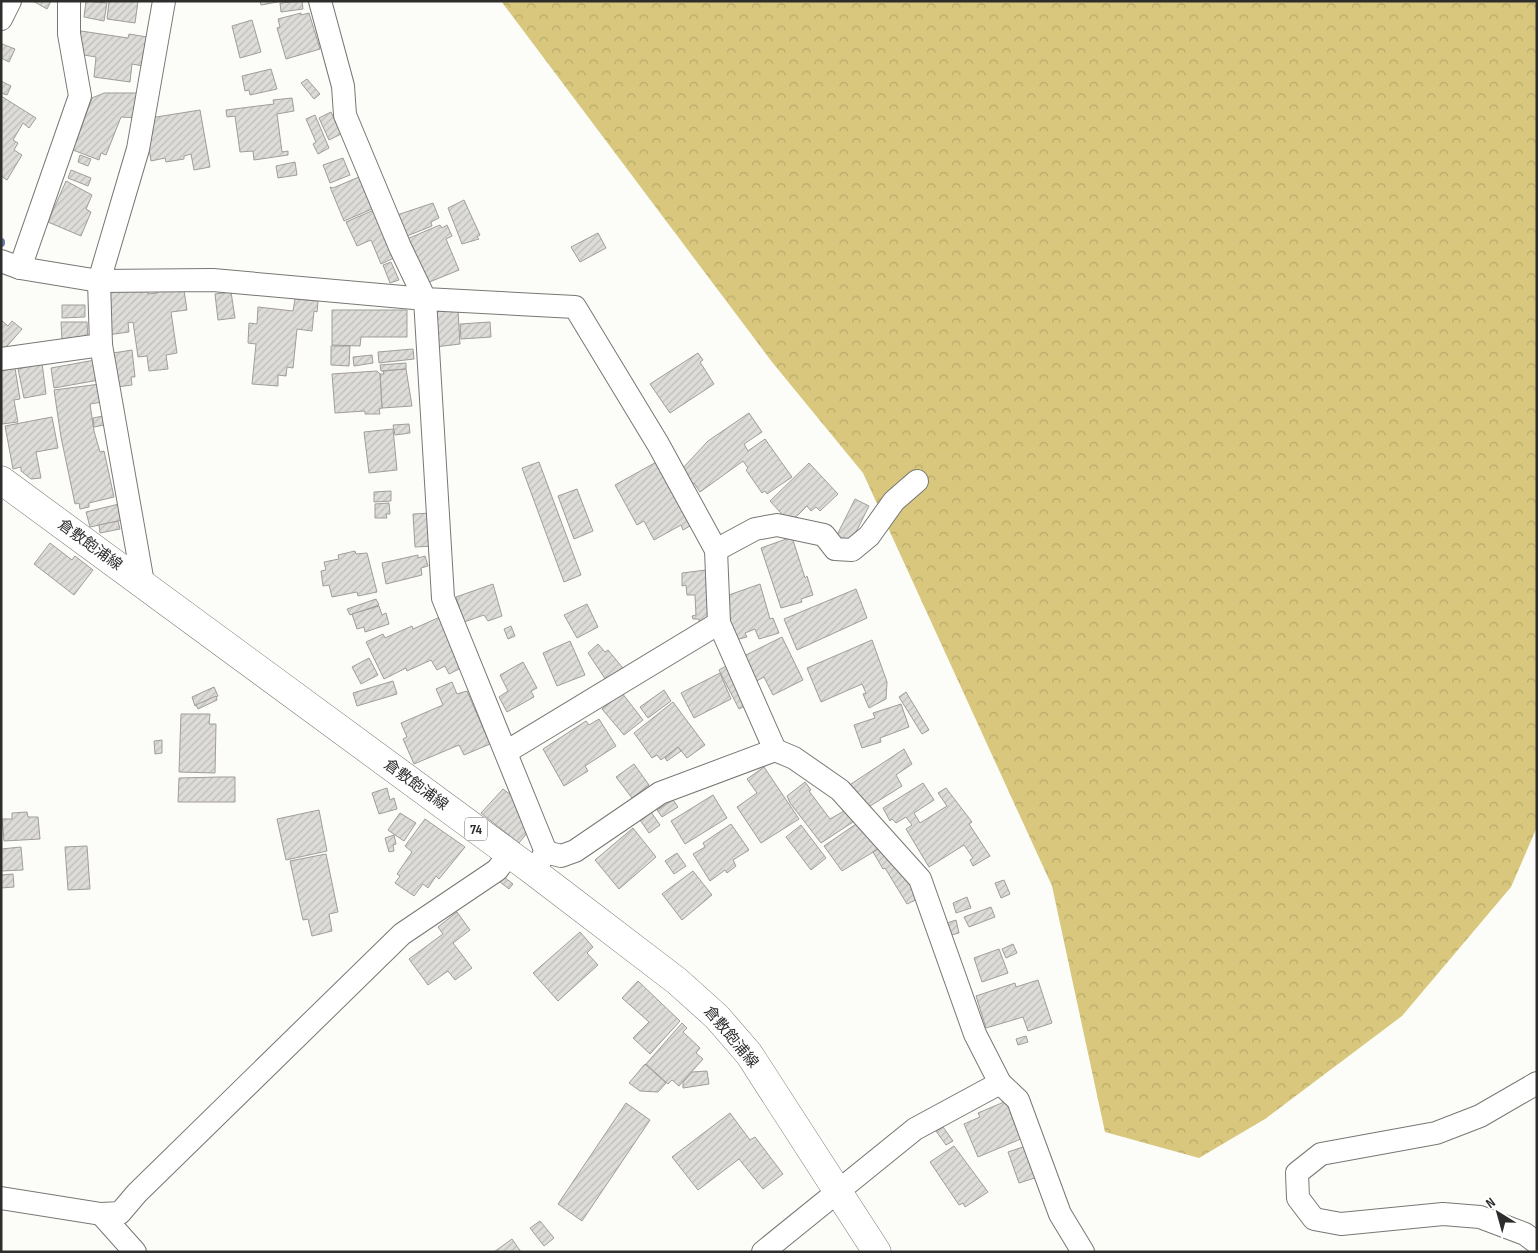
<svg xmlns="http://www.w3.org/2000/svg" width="1538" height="1253" font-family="'Sofia Sans Condensed','Noto Sans JP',sans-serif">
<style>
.forest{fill:url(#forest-crowns)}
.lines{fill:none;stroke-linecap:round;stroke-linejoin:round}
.stream{stroke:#6281a8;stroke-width:8}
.building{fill:url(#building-hatch);stroke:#a09d9a}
.street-casing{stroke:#787774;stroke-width:24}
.primary-casing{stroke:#787774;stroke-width:29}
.street{stroke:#fff;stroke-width:22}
.primary{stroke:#fff;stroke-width:28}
.labels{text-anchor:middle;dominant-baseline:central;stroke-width:4;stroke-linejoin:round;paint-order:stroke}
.shield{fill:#fff;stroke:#6c6c6b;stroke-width:1}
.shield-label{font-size:14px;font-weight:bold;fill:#2d2d2c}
.street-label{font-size:15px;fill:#2d2d2c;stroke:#fff}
</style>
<defs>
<pattern id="forest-crowns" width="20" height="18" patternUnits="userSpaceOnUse" patternTransform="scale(1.25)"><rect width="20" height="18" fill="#d8c77d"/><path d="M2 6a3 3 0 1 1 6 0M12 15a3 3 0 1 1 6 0" fill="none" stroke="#baab6c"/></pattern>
<pattern id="building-hatch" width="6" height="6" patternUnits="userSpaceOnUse" patternTransform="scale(1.25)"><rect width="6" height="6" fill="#dedcd8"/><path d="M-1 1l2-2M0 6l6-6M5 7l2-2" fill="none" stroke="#bfbdba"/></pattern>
</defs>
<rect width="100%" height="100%" fill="#fcfcf8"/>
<path class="forest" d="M501,1H1537V827L1511,887L1402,1016L1265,1119L1199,1158L1105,1132L1052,886L863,473L772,362Z"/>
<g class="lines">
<path class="stream" d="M1,242V243"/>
</g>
<g class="building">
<path d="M33,1H51L47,9Z"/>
<path d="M86,1L107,3L104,21L84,17Z"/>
<path d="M105,1H138L135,23L107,19L109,2Z"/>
<path d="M260,1H283L261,5Z"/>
<path d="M302,1L303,9L281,12L280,3Z"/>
<path d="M301,13V15L309,13L320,49L286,59L277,28L280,27L278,19Z"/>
<path d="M252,20L261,52L240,58L232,26Z"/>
<path d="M81,31L128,38L129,34L147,37L143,66L132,64L130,82L94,77L96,57L78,54Z"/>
<path d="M2,44L15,49L9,62L1,58Z"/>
<path d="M271,69L277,89L250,95L249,90L245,91L242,76Z"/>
<path d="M307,79L320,94L314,99L301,83Z"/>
<path d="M1,81L11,86L7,95L1,93Z"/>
<path d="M104,93H139L138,118L121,117L106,155L101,153L99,160L73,150L92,98Z"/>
<path d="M1,96L36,118L29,128L23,123L13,140L18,143L14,150L22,155L7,180L1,176Z"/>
<path d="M292,98L294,111L277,114L282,152L288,151V155L254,160L253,151L240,152L235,116L227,117L226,110L274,104L273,100Z"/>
<path d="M200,110L210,167L194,170L191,154L184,156V159L166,162L165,158L151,161L147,136L153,134L150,118Z"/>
<path d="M331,112L341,134L329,140L319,118Z"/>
<path d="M315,115L329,148L318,154L313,144L316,142L306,119Z"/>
<path d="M80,155L91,159L88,166L78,162Z"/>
<path d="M343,158L350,175L330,183L323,165Z"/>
<path d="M295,162L297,175L278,178L276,166Z"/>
<path d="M71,170L91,178L88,186L68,178Z"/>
<path d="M359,177L372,209L344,221L330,187L333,188Z"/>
<path d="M66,181L92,195L86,209L91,212L81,236L48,222Z"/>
<path d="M464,200L480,235L477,237L479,239L462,244L448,208Z"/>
<path d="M433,203L439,218L431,222L432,226L407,236L397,215Z"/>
<path d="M374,210L396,257L381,264L371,240L357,246L346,222Z"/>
<path d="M440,225L442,228L447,225L452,236L446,239L459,270L427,283L407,239Z"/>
<path d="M598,233L606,248L580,262L571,247Z"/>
<path d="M391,262L399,280L390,283L383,265Z"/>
<path d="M147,283L148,294L157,293L156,288L183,284L187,310L171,312L177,353L166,355L168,369L149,371L147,356L138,357L133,322L128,323L129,332L107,335L104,289Z"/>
<path d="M231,292L235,318L218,320L215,294Z"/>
<path d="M295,299L318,301L317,312L314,311L312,331L297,329L293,368L287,367L286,376L278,375V386L252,384L256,344L248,343L249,323L257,324L258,307L293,311Z"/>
<path d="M62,305H85V317L62,318Z"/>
<path d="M332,310H407V337H361L360,346L332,345Z"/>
<path d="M458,310L460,344L435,347L432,312Z"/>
<path d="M1,320L8,326L12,321L22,329L1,353Z"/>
<path d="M61,322H87L88,340H62Z"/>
<path d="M490,322L491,337L461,339L460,324Z"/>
<path d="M331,346H350L349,366L331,365Z"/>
<path d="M413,349L414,359L379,363L378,352Z"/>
<path d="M132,350L135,377H131L132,385L117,387L107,354Z"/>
<path d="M698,353L703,360L700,362L714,384L670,413L650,384Z"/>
<path d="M372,355L373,363L354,366L353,357Z"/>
<path d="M95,360L99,380L54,388L51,368Z"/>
<path d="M42,363L46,394L24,398L18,369Z"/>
<path d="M406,363V369L381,371L380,365Z"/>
<path d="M15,368L20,399L14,400L18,422L2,424L1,371Z"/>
<path d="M406,369L412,406L382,408L380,374H384L383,371Z"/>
<path d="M377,371L380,374L382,408L379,409L380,414H365V411L335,413L332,374Z"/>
<path d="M100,384L102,402L90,404L94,431L100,452L104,451L114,497L89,503V507L80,509L79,503L75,504L61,437L54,390Z"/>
<path d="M749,413L762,432L744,444L748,451L765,439L792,477L767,494L765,491L762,493L746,470L748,468L743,461L700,492L694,483L691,486L682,469L708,441Z"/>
<path d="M103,416L104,425L94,427L93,418Z"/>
<path d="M52,417L58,448L36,452L41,478L31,479L21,471V467L13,469L5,426Z"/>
<path d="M409,424L410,433L395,435L393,425Z"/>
<path d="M393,429L397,470L369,473L364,432Z"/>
<path d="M660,460L695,523L683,530L681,525L654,540L644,521L637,525L615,485Z"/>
<path d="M539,462L581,575L564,582L522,468Z"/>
<path d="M809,463L838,494L820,511L816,507L811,511L807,506L790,523L770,501Z"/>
<path d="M577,489L593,531L574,539L558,496Z"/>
<path d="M391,491V501L374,502V492Z"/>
<path d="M855,499L869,506L850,544L836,537Z"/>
<path d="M389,503L390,514H386L387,518H375V504Z"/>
<path d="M119,504L123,520L90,527L86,512Z"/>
<path d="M432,513L434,546L415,547L413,514Z"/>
<path d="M118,521L120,529L100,533L99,525Z"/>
<path d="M792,537L805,578L807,576L813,595L801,599L802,602L781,608L761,548Z"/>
<path d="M50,543L72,560L75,556L93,570L74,595L34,564Z"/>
<path d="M355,551L356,554L367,553L377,592L358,596L357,592L332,597L329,585L323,586L321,571L326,570L324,562L339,559L338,555Z"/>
<path d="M418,555V558L425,556L428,566L421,568L422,575L386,584L382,563Z"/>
<path d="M706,570L710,625H699V619H693L692,616L696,615L695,595H687L686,585L682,586V573Z"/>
<path d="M493,584L502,616L488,621L484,615L464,622L456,597Z"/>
<path d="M760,584L770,619L773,618L779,633L759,639L755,629L745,633L747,637L735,640L726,614V596Z"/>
<path d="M856,589L867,618L797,650L784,619Z"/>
<path d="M376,599L379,605L350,615L347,609Z"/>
<path d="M587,604L598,627L577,638L564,615Z"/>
<path d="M379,606L382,615L386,613L389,624L365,632L364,627L357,629L352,614Z"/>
<path d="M440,617L461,668L449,674L445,666L437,670L431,660L407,671L406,668L384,679L366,642L383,634L385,638L412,626L413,629Z"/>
<path d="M511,626L515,636L508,639L504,629Z"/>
<path d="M782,637L803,680L773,695L764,677L753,683L740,658Z"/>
<path d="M872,640L887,682L886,699L869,708L863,694L866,693L862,684L821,702L807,668Z"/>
<path d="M570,641L585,675L557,686L543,653Z"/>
<path d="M598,644L605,652L608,650L627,673L610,686L588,653Z"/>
<path d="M369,658L378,675L361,684L352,667Z"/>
<path d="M523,662L537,688L531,691L534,697L507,712L499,697L508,691L500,675Z"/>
<path d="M726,666L745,706L739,709L719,670Z"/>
<path d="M720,673L731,699L694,718L681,693Z"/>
<path d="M393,681L397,694L357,706L353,693Z"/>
<path d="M452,682L457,694L467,691L490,744L464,755L459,745L414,764L403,739L407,737L401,723L443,705L436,689Z"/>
<path d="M214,687L218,696L195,706L192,697Z"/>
<path d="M664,690L671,701L648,718L640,707Z"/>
<path d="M906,692L929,730L922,734L899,697Z"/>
<path d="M622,693L643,720L624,735L602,709Z"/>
<path d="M216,696L217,700L198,709L196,705Z"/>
<path d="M673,702L705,745L687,758L678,747L661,760L657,755L652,758L634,733Z"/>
<path d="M901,704L909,727L880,738L881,742L862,748L854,725L875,718L873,713Z"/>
<path d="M181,714H210L209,724H216L215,773L179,772Z"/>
<path d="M599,719L616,746L585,766L588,771L564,786L543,749L586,721L589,725Z"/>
<path d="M162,740V753L155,754L154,741Z"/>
<path d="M678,747L681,751L667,761L665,758Z"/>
<path d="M904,749L912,764L896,775L902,786L867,808L848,786Z"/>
<path d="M634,764L649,785L632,798L616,777Z"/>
<path d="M764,767L799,819L761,843L737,807L757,793L747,779Z"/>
<path d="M220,777H235V802H178L179,778Z"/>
<path d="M805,782L811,790L809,791L830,819L844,811L856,820L821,843L790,803L787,796Z"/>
<path d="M923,783L934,800L914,813L920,823L947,806L938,793L946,788L972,822L969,824L990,856L973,866L970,860L973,858L964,845L929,867L906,829L912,825L906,817L896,823L892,819L890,821L883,808Z"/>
<path d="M387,788L390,800L394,798L397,809L379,814L372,793Z"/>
<path d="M503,789L520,802L516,807L528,816L531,828L519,843L481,813Z"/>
<path d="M713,795L727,818L685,844L671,821Z"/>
<path d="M673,800L678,807L662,817L657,810Z"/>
<path d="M319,810L327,851L286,860L277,819Z"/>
<path d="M27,812L28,817H38L40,839L4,841L2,819H12V813Z"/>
<path d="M651,812L660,825L649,833L640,820Z"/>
<path d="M400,813L416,823L404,841L388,830Z"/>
<path d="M425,819L465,847L439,879L436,876L428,888L423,884L414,896L395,883L400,876L397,874L412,852L405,846Z"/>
<path d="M859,822L888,843L842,871L824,846Z"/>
<path d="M731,824L749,850L733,860L736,866L727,873L725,870L710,881L693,854L705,847L703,843Z"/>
<path d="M801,825L826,858L811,870L786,837Z"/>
<path d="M633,828L656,857L619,889L595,860Z"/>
<path d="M394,835L396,844L393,845L394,851L389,852L385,838Z"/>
<path d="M888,844L920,898L907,904L885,868L883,869L873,852Z"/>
<path d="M87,846L90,889L68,890L65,847Z"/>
<path d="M21,847L23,870L1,871V849Z"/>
<path d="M677,853L686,866L674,874L665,861Z"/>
<path d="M326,854L338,912L329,914L332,931L312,936L308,919L303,920L290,861Z"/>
<path d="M693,871L712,895L682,920L662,894Z"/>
<path d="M13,874L14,887L1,888V875Z"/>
<path d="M504,877L513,884L509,889L500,882Z"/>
<path d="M1004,880L1010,894L1001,898L995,883Z"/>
<path d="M967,897L971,908L956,913L953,903Z"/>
<path d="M991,907L995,917L969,927L964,917Z"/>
<path d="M457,912L470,930L453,943L472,968L455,980L448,971L428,985L409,959L443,934L438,927Z"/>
<path d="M956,920L959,933L951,935L947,923Z"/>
<path d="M580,932L593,947L587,953L598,965L558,1001L533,973Z"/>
<path d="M1013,944L1017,953L1006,958L1002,949Z"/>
<path d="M999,949L1008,973L982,982L974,958Z"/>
<path d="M1038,980L1052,1023L1028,1031L1023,1017L986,1028L976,996L1015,983L1016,987Z"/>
<path d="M638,981L680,1021L650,1054L633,1038L649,1022L622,998Z"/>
<path d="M682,1023L687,1028L683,1032L700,1048L696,1053L703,1059L679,1086L672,1080L668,1084L646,1064Z"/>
<path d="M1026,1036L1028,1042L1018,1045L1016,1039Z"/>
<path d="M645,1064L666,1083L658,1092L640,1091L629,1083Z"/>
<path d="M707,1071L709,1084L683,1088V1082L692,1072Z"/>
<path d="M1004,1102L1013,1112L1023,1138L978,1157L964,1124L980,1117L978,1113Z"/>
<path d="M626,1103L650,1120L582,1221L558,1204Z"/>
<path d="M730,1113L750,1140L755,1137L783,1174L763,1189L739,1159L698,1190L672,1157Z"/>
<path d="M943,1127L953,1141L946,1145L936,1131Z"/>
<path d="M954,1146L988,1192L965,1207L963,1203L959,1205L930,1162Z"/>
<path d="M1026,1146L1038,1177L1019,1183L1008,1152Z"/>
<path d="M540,1221L554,1238L544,1246L530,1228Z"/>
<path d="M512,1239L521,1252H494Z"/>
</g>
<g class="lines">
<g class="street-casing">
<g id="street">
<path d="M320,1L343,86L345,115L400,247L425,299L575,307L658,444L716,550L719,623L775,750"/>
<path d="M1,19L10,1"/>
<path d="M1,261L20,268L99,281L213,280L425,299L443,598L546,852"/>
<path d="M20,268L80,96L69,34V1"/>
<path d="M1,359L101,345"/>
<path d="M716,550L755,529L777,525L824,535L835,549L852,550L869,536L894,501L917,481"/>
<path d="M143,583L101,345L99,281L138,149L164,1"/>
<path d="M506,752L719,623"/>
<path d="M538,864L546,852L561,856L575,851L660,793L775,750L794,758L840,790L920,879L975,1034L1000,1083L1018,1100L1060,1214L1083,1252"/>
<path d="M1537,1083L1480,1116L1436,1133L1321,1154L1297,1173L1298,1198L1314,1219L1341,1224L1443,1214L1480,1217L1525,1234L1537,1243"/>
<path d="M1,1198L101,1214L120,1213L137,1193L402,934L497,870L509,854"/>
<path d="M101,1214L135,1252"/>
<path d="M763,1252L915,1129L1000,1083"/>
</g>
</g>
<g class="primary-casing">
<path id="primary" d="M1,480L533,871L677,981L717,1017L749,1054L877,1252"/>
</g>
<use href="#street" class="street"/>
<use href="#primary" class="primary"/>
</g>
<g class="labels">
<rect class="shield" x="465" y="817.5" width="22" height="23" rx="4"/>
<g class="shield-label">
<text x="476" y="829">74</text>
</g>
<g class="street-label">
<text transform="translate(90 545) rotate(36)">倉敷飽浦線</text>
<text transform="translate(416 785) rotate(36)">倉敷飽浦線</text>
<text transform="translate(731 1037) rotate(50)">倉敷飽浦線</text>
</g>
</g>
<rect width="1538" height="1253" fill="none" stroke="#2d2d2c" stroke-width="5"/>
<g transform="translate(1498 1213) rotate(323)" stroke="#ffffff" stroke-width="4" paint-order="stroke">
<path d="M0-4L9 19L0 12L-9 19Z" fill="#2d2d2c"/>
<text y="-8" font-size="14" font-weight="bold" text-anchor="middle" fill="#2d2d2c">N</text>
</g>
</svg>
